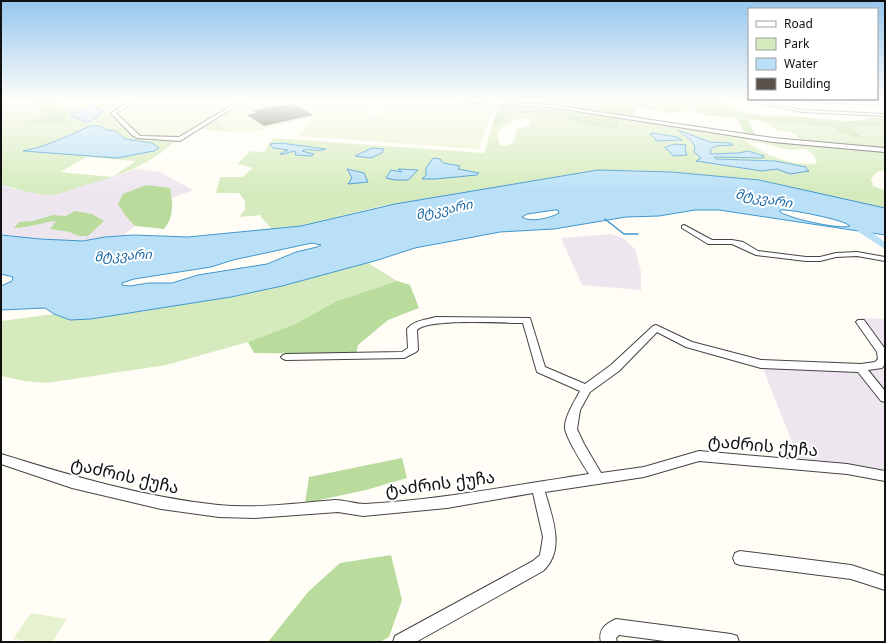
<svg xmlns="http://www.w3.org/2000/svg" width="886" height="643" font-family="Georgia,'Noto Sans Georgian',serif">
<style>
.industrial{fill:#eee6ef}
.green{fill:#d5ebbd;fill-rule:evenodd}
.forest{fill:#b9dc9c}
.pitch{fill:#e6f2cf}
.water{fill:#b9e0f7;stroke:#3f96cf;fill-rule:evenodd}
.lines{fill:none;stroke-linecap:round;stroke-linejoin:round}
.stream{stroke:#3f96cf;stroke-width:1.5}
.river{fill:#b9e0f7;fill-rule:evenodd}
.building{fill:#5a524d}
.minor-casing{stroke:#444;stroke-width:2}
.minor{fill:#fff;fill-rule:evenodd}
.labels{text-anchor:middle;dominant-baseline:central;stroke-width:4;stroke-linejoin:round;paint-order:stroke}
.far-water-label{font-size:13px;font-style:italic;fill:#1768a6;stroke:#fff}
.near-street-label{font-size:17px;fill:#111;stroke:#fff}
</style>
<rect width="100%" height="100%" fill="#fffdf5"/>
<g class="industrial">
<path d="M136,169L160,172L193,190L172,198L170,188L125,215L135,226L122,236L83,241L40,239L1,235V184L13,189L30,191L112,177Z"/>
<path d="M611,234L623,238L635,249L641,272V290L582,285L561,238Z"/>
<path d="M861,318L885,319V350Z"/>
<path d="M762,366L885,370V479L800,462Z"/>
</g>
<g class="green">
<path d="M1,101H133L108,113L132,136L177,139C151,166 117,176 82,186C72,189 62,194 52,195C42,196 11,188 1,184ZM90,126L116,131L125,139L152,143L154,151L117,158L25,151L41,147L65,138ZM87,157L136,161L112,177L60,172Z"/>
<path d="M499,105L551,108L777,142L885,152V170L877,172L871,179L873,186L885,190V208L759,180L671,172L619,170L562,176L451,194L377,207L301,226L272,229L261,217V215L239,217L245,210V201L239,193H216L220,177H242L253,168L237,164L251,151L264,152L273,138L484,153ZM524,118L528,119L531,125L517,129L514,142L505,146L500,145C499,142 497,138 497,136C497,127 517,119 524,118ZM748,140L790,150L806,149L814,155L817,163C801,169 758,153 747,141Z"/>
<path d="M214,120H217L231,132L199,129Z"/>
<path d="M762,121L780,124L788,123L834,127L843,134H851L860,138L864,136L851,129L852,126L885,127V149L804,142L793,133L778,131Z"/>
<path d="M368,263L397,281L337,301L295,324L248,342L166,365L47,383L24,381L1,376V321L54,314L70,320L91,319L131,313L231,297L282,286Z"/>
</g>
<g class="forest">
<path d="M37,101H67L58,106L69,111L64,118L73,121L69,122L28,123L27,122L29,121L47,116L48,114L42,111L20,107Z"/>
<path d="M506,101H714L732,104L739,111L761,115H783L845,121H858L870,118H885V127L852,126V129L865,138C861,138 838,133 835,131L837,129L833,127L788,123L781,124L748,119L755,135L745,133L736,117L708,116L692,111L665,113L645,108L635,109L636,115L631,117L560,107L506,103Z"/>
<path d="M499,105L551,108L619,117L618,129L581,124L561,116L526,114L512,115L506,122L492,127Z"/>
<path d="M146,185L170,188C173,203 174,217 164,229L135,226L125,215L118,204L123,194Z"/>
<path d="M75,211L92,214L104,221L88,236H78L70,232L50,229L56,221C42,222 29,228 14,228L19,222L33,221L53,215L66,216Z"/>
<path d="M397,281L410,285L419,308L388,320L358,345L356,354L254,353L248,342L295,324L337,301Z"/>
<path d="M402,458L407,478L366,490L305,503L309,477Z"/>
<path d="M391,555L402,600L389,637L380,642H268L308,592L340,563Z"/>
</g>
<g class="pitch">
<path d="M133,101H382L368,117L376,118L390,101H433L494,105L479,149L297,136L319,115L248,133L227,131L215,120H212L183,137L132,136L108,113Z"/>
<path d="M31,613L67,619L52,642H35L13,639Z"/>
</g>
<g class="water">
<path d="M96,106L97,109H101L99,111H104L99,113V115L91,121L85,122L83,120H78L79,118H76V117L71,118L73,115L70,114Z"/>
<path d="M90,126H100L106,130L116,131L125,139L152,143L159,148L154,151L117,158L23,151C48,146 68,136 90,126Z"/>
<path d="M678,130L710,142L730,143L733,145L716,146L711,149L710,154L738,153L748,151L764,156L763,158L714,157L716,159L775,161L806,167V169L809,171L790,174L777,169L762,171L696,161L701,158L694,152C698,141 684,137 678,130Z"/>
<path d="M653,133L677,137L682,140L656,141L655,138L650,134Z"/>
<path d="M281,143L326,149C318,153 309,147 302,151L314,154L312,156L295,155L296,152C291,150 286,155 280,154L288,150L273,148L270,144Z"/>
<path d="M675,144L686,145L685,149L687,155L673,156L671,153L665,148V147Z"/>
<path d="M372,148L384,149L382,153L371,158L355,156Z"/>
<path d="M433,158L440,159L443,163L460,166L458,169L479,173L477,175L435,179H422L426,175V168Z"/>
<path d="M347,169L364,173L368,182L348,184L352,178Z"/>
<path d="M398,169L418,170L408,180H395L386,178L391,170L402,172Z"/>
<path d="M598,170L671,172L759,180L885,208V235L719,210H695L659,216L626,217L554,229L500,232L415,248L378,260L282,286L231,297L91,319L70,320L54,314L45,308L1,310V286L12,281L13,277L1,274V235L40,239L83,241L105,237L133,235L188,237L301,226L395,204ZM555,210H558L559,213C551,218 530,223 522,217L527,214ZM781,210C790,209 845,220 850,226C841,230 786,218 779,211ZM312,243L321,245L317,247L296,252L267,264L198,275L172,283H148L130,286L122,285V283L134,279L211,267L233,260Z"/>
</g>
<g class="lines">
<path class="stream" d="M605,219L624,234H638"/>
<path class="river" d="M852,218L885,242V249L860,233L848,221Z"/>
</g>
<path class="building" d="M294,104L313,115L264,126L247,115L256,113L253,111L280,105L283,106Z"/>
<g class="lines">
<g class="minor-casing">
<g id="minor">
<path d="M132,101H137L116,113L140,136L179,137L239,101H244L180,141L137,138L132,135L111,113Z"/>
<path d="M459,101L551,105L773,138L885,148V152L773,142L551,107L461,102Z"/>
<path d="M742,101H752L803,110L885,114V116L803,112Z"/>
<path d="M808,101L885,103V105L810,102Z"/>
<path d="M684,225L712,240H732L743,242L758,251L806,257H820L836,253L857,252L885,257V261L857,256L836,257L820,261H806L756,255L732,244H708L682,228V226Z"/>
<path d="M436,317L530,318L545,367L585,384L611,365L653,326L656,325L692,342L761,360L861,364L875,362L878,359L877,352L856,322L858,320H864L885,349V364L882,368L868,370L885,391V402L881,401L858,372L761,368L686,347L657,332L619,371L590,392L580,410L577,429L584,444L601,473L644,467L699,451L847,464L885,471V481L847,474L699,461L644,477L545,492C552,517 566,550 543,571L416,642H393L395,636L533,561L540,555L543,537L533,493L447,508L363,516L338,512L255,518L219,517L161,509L72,488L1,464V454C72,476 143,497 218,505C257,509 296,503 335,500C345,500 355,504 365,504C440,500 515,485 589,474C583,465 567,439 565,429C564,417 575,401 580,391L537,372L523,323C504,323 428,318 417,330L418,350L416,352L404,358L286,360L283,359L281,357L283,355L286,354L402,352L408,348L407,329C414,320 426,320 436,317Z"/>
<path d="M740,551L851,565L885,576V590L851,579L740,565L735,563L733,558L735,553Z"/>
<path d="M616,619L731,634L737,636L739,642H672L619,635L616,638L617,642H601C598,630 605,624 616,619Z"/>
</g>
</g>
<use href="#minor" class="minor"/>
</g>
<linearGradient id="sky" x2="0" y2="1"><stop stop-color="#95c6ee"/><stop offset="0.53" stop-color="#fffefa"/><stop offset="1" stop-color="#fffefa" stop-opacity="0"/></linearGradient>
<rect width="886" height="191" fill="url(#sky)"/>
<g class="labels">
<g class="far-water-label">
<text transform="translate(764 198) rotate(10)">მტკვარი</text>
<text transform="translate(444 209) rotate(-11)">მტკვარი</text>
<text transform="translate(123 255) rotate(-3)">მტკვარი</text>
</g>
<g class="near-street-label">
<text transform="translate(763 445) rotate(5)">ტაძრის ქუჩა</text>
<text transform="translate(125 475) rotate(13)">ტაძრის ქუჩა</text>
<text transform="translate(440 483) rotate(-7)">ტაძრის ქუჩა</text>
</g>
</g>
<rect width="886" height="643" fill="none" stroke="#111111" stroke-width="4"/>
<rect x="748" y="8" width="130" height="92" fill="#ffffff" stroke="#a0a0a0"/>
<rect x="756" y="21" width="20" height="6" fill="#ffffff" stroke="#a0a0a0"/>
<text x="784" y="28" font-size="12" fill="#111111">Road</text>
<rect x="756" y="38" width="20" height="12" fill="#d5ebbd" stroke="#a0a0a0"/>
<text x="784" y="48" font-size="12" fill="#111111">Park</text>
<rect x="756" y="58" width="20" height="12" fill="#b9e0f7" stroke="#a0a0a0"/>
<text x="784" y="68" font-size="12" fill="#111111">Water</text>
<rect x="756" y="78" width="20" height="12" fill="#5a524d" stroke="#a0a0a0"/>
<text x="784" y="88" font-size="12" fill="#111111">Building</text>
</svg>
